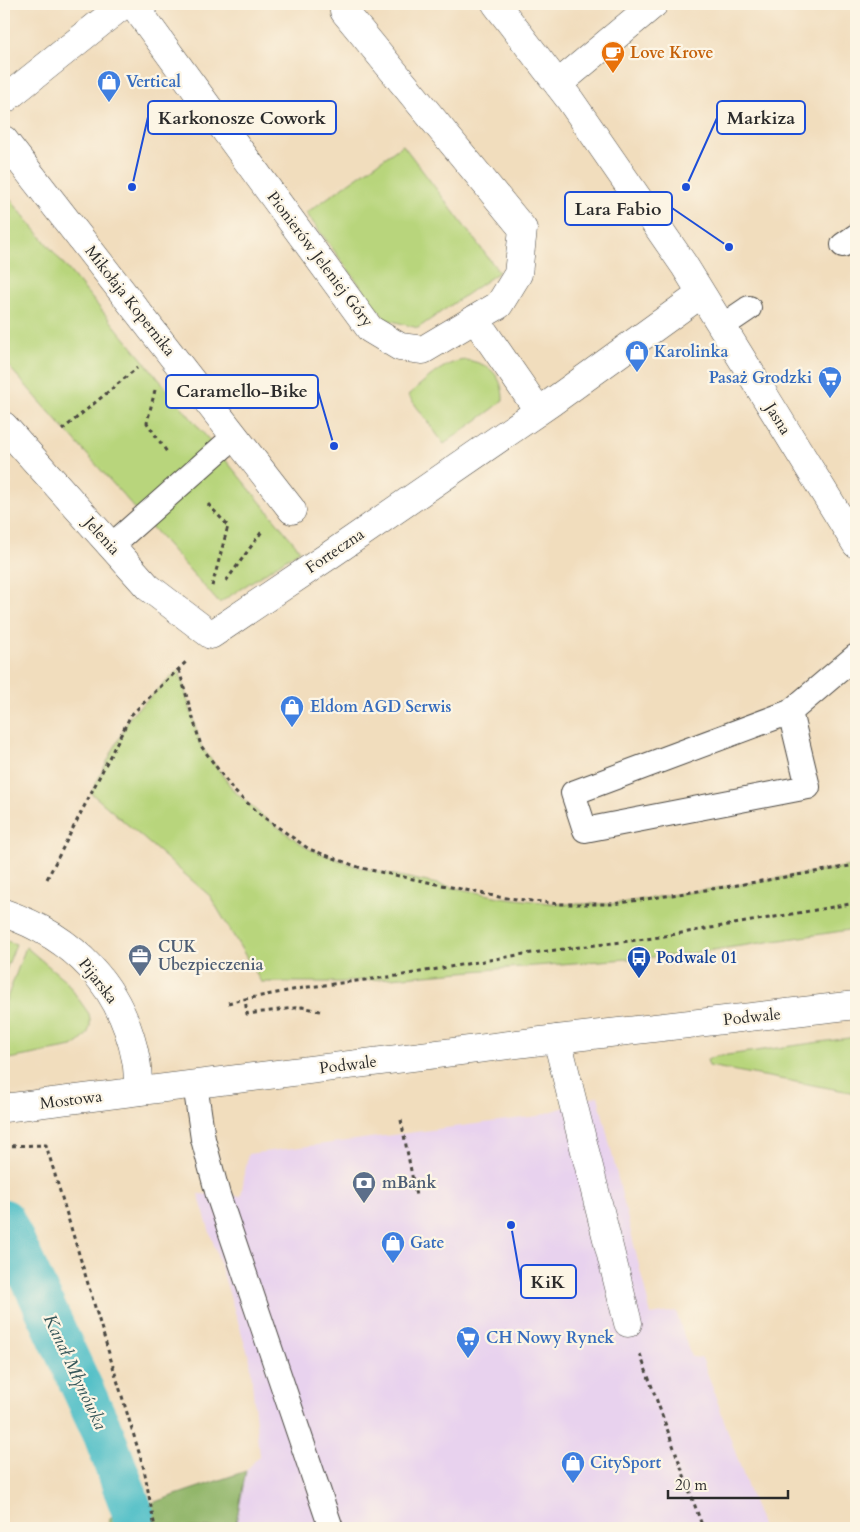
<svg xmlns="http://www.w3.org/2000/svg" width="860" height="1532" font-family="Cardo,serif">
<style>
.built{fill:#e8d2ee}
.green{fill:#b8d57b;stroke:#728053}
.forest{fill:#92b66b;stroke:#5e704b}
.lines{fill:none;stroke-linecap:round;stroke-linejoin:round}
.canal{stroke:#51bfc7;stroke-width:42}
.lane-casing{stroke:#494641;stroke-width:26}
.street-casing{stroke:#494641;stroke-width:29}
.secondary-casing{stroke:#494641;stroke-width:29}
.path{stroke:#494641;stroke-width:3;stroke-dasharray:4 4;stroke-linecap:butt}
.lane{stroke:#fff;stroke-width:24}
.street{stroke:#fff;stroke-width:28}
.secondary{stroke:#fff;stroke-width:28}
.labels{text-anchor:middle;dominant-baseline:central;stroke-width:4.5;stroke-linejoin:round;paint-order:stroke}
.food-label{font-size:16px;font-weight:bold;fill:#c56008;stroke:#fcf5e5;text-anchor:start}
.shop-label{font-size:16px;font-weight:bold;fill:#366cbe;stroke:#fcf5e5;text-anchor:start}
.street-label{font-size:16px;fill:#2b2b2b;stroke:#fcf5e5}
.service-label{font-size:16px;font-weight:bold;fill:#4e5e75;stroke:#fcf5e5;text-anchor:start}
.transit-label{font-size:16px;font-weight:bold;fill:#164399;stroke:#fcf5e5;text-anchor:start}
.water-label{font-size:18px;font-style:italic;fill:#36575a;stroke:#fcf5e5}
.leader{fill:none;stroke:#1d4ed8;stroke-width:2}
.callout-dot{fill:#1d4ed8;stroke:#fcf5e5;stroke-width:2}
.callout{fill:#fcf5e5;stroke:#1d4ed8;stroke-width:2}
.callout-label{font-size:18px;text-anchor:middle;font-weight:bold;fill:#2b2b2b}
</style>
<rect width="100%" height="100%" fill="#fcf5e5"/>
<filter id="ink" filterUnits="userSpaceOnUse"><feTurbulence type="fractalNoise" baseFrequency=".02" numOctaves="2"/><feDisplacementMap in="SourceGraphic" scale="10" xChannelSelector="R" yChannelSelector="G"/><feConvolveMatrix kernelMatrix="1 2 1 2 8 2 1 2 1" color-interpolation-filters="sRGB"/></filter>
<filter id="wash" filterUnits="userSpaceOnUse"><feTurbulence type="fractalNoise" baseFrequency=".0096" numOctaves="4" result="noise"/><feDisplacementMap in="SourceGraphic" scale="20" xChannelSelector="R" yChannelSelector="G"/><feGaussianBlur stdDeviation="1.12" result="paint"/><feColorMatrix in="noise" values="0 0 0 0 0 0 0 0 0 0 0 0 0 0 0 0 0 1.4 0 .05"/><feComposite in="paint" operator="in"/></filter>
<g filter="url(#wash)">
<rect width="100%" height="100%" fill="#f1ddbd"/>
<path class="built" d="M598,1096L651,1315L676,1311L691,1357L702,1358L762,1528H235L246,1471L259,1456L250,1360L198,1194L241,1196L248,1154L538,1116Z"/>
<g class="green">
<path d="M403,145L499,272L418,328L385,319L306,213Z"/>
<path d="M4,192L300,550L219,603L4,361Z"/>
<path d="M465,360C489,363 503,375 503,400L494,408L444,444L408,395C425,381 443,362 465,360Z"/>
<path d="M179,670L201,746L234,791L262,816L309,849L361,868L499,897L559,904H613L738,885L856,865V929L679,955L508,968L343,982H261L210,896L91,793L131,715Z"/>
<path d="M4,940L16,944L4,975Z"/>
<path d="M26,947L66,981L89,1014C93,1031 86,1038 72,1047L4,1060V1006Z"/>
<path d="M856,1037V1093L709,1066L707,1060L713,1057Z"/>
</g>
<path class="forest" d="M246,1471L235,1528H106L111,1517Z"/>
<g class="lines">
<path class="canal" d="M4,1220L104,1435L133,1513L134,1528"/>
</g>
</g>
<g filter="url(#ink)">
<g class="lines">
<g class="lane-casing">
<g id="lane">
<path d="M843,245L856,236"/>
<path d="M721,327L749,308"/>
<path d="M111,546L235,436"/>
<path d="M790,712L808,787L585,830L573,793L790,712L856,656"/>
<path d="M195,1084L203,1139L218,1195L331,1528"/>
</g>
</g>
<g class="street-casing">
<g id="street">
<path d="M133,4L370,329L400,347L423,350L475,319L538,410"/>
<path d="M496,4L570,100L684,265L856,544"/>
<path d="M344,11L523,229L518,274L499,305L475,319"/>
<path d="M558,84L654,4"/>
<path d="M4,100L124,4"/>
<path d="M4,140L292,510"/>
<path d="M4,426L148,587L211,635L330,555L552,402L701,294"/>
<path d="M4,913C74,937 122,986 136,1060C138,1070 138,1081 138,1091"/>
<path d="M557,1039L628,1323"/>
</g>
</g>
<g class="secondary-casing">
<path id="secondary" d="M4,1108L557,1039L856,1005"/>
</g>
<g class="path">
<path d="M155,390L147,423L167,452"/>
<path d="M62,430L137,368"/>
<path d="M208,504L228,526L211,590"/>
<path d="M226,581L263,530"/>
<path d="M179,670L201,746L234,791L262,816L309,849L361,868L499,897L559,904H613L738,885L856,865"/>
<path d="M854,866L856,878"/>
<path d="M47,879L131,715L187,661"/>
<path d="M228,1003L244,999"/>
<path d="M320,1011L302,1007L247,1014L245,999L308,987L397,976L524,954L653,938L856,903"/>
<path d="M401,1120L416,1196"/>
<path d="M4,1146L46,1145L144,1469L155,1528"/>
<path d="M640,1354L703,1528"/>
</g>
<use href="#lane" class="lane"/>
<use href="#street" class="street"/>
<use href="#secondary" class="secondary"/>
</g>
</g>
<defs>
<g id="cafe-pin" transform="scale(1.25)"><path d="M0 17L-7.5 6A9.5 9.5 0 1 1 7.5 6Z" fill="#e8710a" stroke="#fcf5e5"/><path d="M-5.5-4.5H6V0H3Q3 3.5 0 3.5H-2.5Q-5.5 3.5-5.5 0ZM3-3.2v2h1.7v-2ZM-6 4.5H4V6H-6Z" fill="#fff"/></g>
<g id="shop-pin" transform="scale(1.25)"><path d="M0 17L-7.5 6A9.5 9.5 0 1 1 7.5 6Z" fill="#3f7fe0" stroke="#fcf5e5"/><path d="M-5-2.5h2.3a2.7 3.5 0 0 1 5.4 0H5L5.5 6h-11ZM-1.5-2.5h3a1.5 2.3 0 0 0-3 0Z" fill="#fff"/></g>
<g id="supermarket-pin" transform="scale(1.25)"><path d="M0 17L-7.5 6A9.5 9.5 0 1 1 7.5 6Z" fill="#3f7fe0" stroke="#fcf5e5"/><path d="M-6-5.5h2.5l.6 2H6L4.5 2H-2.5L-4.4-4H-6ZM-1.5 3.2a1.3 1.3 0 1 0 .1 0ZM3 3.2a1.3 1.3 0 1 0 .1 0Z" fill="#fff"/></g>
<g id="office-pin" transform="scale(1.25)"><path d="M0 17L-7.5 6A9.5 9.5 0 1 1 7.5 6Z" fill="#5c6f8a" stroke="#fcf5e5"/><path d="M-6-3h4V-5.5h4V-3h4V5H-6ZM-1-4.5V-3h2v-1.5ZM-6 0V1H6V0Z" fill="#fff"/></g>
<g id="bus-pin" transform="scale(1.25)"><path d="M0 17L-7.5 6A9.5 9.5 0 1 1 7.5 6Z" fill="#1a4fb4" stroke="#fcf5e5"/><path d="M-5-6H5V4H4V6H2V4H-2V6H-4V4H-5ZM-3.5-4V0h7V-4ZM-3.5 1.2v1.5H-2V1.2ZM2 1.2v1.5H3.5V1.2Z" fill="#fff"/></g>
<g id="bank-pin" transform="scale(1.25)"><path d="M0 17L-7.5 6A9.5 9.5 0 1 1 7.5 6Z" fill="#5c6f8a" stroke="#fcf5e5"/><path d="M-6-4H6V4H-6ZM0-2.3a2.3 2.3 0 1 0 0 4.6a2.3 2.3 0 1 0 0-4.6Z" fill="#fff"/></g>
</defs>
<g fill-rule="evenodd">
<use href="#cafe-pin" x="613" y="53"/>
<use href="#shop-pin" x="109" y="82"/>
<use href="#shop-pin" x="637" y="352"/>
<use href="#supermarket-pin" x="830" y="378"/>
<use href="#shop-pin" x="292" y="707"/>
<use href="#office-pin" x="140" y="956"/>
<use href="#bus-pin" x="639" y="958"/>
<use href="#bank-pin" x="364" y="1183"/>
<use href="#shop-pin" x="393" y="1243"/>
<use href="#supermarket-pin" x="468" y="1338"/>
<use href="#shop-pin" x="573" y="1463"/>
</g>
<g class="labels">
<g class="food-label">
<text x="630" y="53">Love Krove</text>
</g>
<g class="shop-label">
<text x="126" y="82">Vertical</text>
<text x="654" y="352">Karolinka</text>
<text x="812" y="378" text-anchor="end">Pasaż Grodzki</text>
<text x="310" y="707">Eldom AGD Serwis</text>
<text x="410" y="1243">Gate</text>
<text x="486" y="1338">CH Nowy Rynek</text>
<text x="590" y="1463">CitySport</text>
</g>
<g class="street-label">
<text transform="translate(320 259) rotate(53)">Pionierów Jeleniej Góry</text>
<text transform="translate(130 301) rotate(52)">Mikołaja Kopernika</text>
<text transform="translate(778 419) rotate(58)">Jasna</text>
<text transform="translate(102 536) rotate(48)">Jelenia</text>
<text transform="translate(335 551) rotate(-34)">Forteczna</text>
<text transform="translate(98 981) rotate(52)">Pijarska</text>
<text transform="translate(752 1017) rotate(-6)">Podwale</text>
<text transform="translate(348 1065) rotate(-7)">Podwale</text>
<text transform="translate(71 1100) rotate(-7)">Mostowa</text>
</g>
<g class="service-label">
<text x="158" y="947">CUK<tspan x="158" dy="18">Ubezpieczenia</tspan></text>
<text x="382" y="1183">mBank</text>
</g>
<g class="transit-label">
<text x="656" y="958">Podwale 01</text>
</g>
<g class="water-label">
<text transform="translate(75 1372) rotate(65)">Kanał Młynówka</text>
</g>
</g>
<path class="leader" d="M132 187L148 117M686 187L717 118M729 247L672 208M334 446L318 391M511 1225L521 1282"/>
<g class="callout-dot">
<circle cx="132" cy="187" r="5"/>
<circle cx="686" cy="187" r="5"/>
<circle cx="729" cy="247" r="5"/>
<circle cx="334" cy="446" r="5"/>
<circle cx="511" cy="1225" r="5"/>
</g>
<g class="callout">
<rect x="148" y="101" width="188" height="33" rx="5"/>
<rect x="717" y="101" width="88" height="33" rx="5"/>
<rect x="565" y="192" width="107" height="33" rx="5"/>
<rect x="166" y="375" width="152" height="33" rx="5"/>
<rect x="521" y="1265" width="55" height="33" rx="5"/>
</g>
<g class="callout-label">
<text x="242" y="124">Karkonosze Cowork</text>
<text x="761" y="124">Markiza</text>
<text x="618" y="215">Lara Fabio</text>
<text x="242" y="397">Caramello-Bike</text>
<text x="548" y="1288">KiK</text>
</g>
<rect width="860" height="1532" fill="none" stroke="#fcf5e5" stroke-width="20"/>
<path d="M668 1490v8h120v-8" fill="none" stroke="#2b2b2b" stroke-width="2.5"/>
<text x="675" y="1490" font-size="15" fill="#2b2b2b" stroke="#fcf5e5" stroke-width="4" paint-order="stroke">20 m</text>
</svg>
